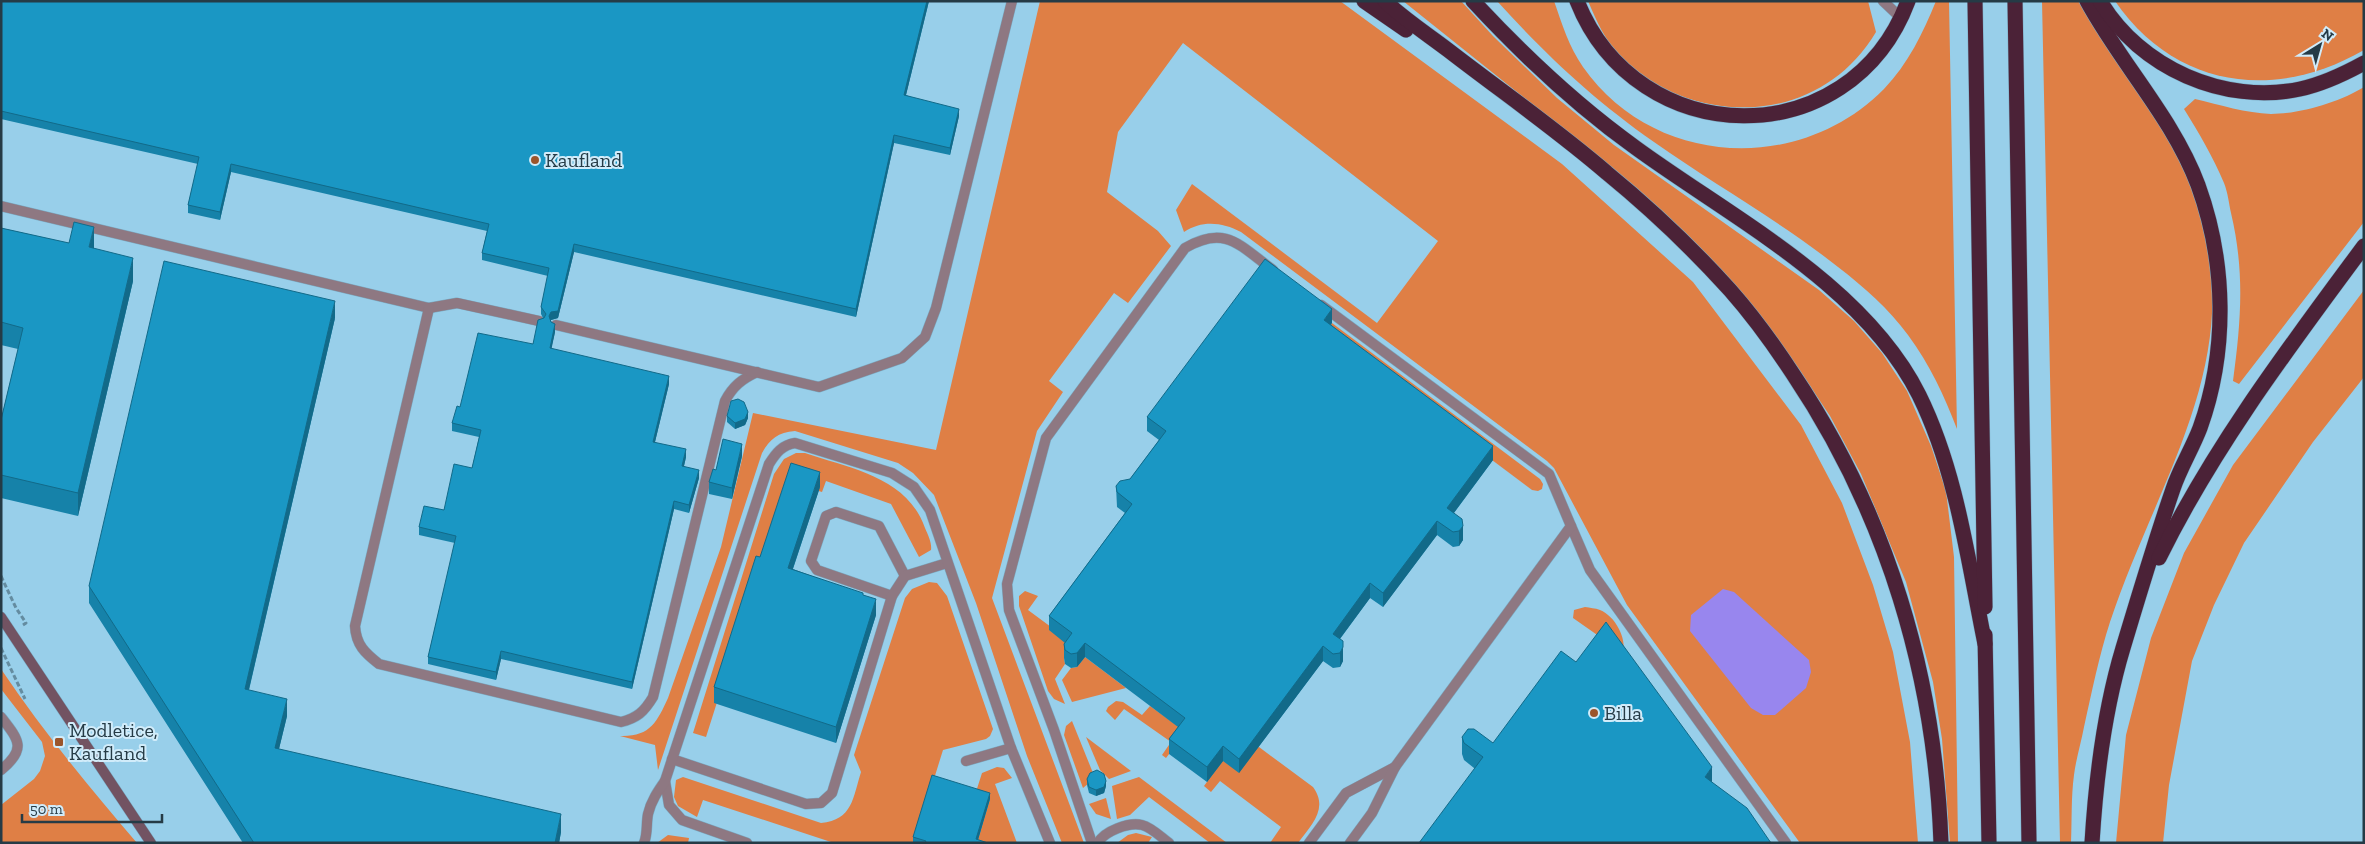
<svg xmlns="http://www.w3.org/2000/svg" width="2365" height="844" font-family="'Zilla Slab',serif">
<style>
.green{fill:#df7f45}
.water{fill:#9886ee}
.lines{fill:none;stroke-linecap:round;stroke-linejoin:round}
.lane-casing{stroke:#7cabc3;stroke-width:11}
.secondary-casing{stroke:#7cabc3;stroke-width:11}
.highway-casing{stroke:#7cabc3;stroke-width:16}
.path{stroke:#648ca0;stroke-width:3;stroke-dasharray:5 2.5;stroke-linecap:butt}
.lane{stroke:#8e7882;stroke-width:10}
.secondary{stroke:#725362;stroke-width:10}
.highway{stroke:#4b2237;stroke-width:15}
.wall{fill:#1682a9}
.shaded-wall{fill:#126a89}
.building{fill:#1a97c4;stroke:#126a89}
.poi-dot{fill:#9b552b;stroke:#d1ecfa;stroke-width:2}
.labels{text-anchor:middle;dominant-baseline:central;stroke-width:4;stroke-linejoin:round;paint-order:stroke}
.poi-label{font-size:20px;fill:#253b46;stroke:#d1ecfa;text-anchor:start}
</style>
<rect width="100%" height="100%" fill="#98cfea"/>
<g class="green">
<path d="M1040,1H1340L1562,164L1693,282L1801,425L1842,503L1873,585L1893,652L1910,742L1918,843H1800L1627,605L1554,468L1547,461L1241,232C1222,222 1202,220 1184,232L1176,210L1192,184L1377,323L1438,241L1183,43L1118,132L1107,192L1158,231L1171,246L1128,303L1114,293L1049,381L1063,392L1037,431L992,598L1084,843H1062L1027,756L976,603L934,495L913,473L898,463L795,431C778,432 770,439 762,453L658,770L655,745L620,736C650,737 657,722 668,698L721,547L753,413L936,450Z"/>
<path d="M1403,1H1461L1493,36L1557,98L1614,145L1819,290L1854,321L1882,353L1907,391L1931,446L1946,491L1954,557L1958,843H1950L1942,739L1933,682L1906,582L1861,474L1830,416L1796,365L1751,305L1606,163Z"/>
<path d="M1497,1H1554C1562,24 1569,47 1583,67C1653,167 1799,175 1884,89C1908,64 1923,33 1936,1H1949L1957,429C1944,395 1930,365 1908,335C1889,309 1864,287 1838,267C1780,221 1715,185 1654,142C1593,99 1547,56 1497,1Z"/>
<path d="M1588,1H1868L1876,32C1834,102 1755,123 1681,96C1659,88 1636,75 1620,57C1605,40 1597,22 1588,1Z"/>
<path d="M2042,1H2082C2102,33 2122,65 2142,96C2162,127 2182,157 2194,191C2252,356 2160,472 2110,622C2099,656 2092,691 2084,727C2081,743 2076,759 2074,775C2071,797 2072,820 2071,843H2060Z"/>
<path d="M2115,1H2364V50C2274,102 2175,88 2115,1Z"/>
<path d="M2364,87V222L2239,384L2233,381C2241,322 2245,272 2231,213C2229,204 2228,193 2224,183C2213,157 2199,133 2184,109L2195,99C2220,105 2246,113 2271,114C2300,114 2340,102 2364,87Z"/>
<path d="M2364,290V377L2313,442L2244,543L2214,605L2192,661L2169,785L2163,843H2116L2126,735L2151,638L2184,553L2233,465Z"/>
<path d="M1332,323L1540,479L1543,484L1542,489L1538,491L1532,490L1324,334Z"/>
<path d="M796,453H805C852,469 907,477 925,528C928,535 932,543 931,550L919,557L891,504L826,481L822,492L793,483L757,576L706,737L693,733L774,474L784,459Z"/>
<path d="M929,582L937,583L947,596L993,729L990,736L986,739L943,750L914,843H834L703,800L697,817L678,806L674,797L676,780L683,777L821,823C853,820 853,797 861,772L854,755L905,598L912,589Z"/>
<path d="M1025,591L1038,596L1028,610L1051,627L1072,648L1064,658L1065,664L1055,679L1065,704L1054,699L1048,691L1019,606V596Z"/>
<path d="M1585,607C1590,608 1595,608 1600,610C1615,616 1627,638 1623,653L1573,618L1574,610Z"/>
<path d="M1085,657L1126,688L1072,702L1062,680L1071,668L1077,667Z"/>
<path d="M1,669C42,730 89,787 137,843H1V805L34,779L40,771L45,756L42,742L1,689Z"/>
<path d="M1116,701L1123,702L1142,715L1150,706L1186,732L1166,758L1162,755L1171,742L1124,709L1115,720L1106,711L1108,707Z"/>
<path d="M1072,721L1095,778L1083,788L1064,735L1066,726Z"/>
<path d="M1086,737L1131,771L1109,779L1100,770Z"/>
<path d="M1259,747L1313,787C1329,809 1311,825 1298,843H1270L1281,827L1220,781L1211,792L1204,786L1223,760Z"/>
<path d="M997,767L1004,768L1012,778L995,784L1017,843H977L990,799L975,795L982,773Z"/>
<path d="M1139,777L1227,843H1210L1149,797L1130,815L1117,819L1112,786Z"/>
<path d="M1106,798L1111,819L1096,814L1089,804Z"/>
<path d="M1136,833L1152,837L1148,843H1117L1128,835Z"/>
<path d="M668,835L689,838L688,843H657Z"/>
</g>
<path class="water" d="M1723,589L1734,592L1809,660L1811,672L1806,688L1775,715H1763L1751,708L1690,631L1691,615Z"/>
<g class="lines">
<g class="lane-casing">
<g id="lane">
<path d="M1883,1L1901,18"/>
<path d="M1,206L429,308L457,303L539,321"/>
<path d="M429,308L355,626C356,645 365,653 379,664L621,722C637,718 644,712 653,697L725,401C733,386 742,379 757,372"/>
<path d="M556,325L819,387L902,358L925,337L936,308L1012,1"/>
<path d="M1571,526L1590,570L1786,843"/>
<path d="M892,596L817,570L811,561L826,516L836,512L879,526L905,576"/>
<path d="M1,717C19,740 27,749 1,770"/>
<path d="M672,759L806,804L821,803L832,793L892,596L905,576L947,563"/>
<path d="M966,761L1011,748"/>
<path d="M665,781L669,805L682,820L747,843"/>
<path d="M644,843C648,833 646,824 648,814C651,801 658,791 665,781L769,464C776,453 782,445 795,443L892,473L914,487L930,510L1011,748L1050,843"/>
<path d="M1092,843L1054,730L1009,610L1007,584L1046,438L1185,248C1226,224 1240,246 1273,270"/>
<path d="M1098,843C1104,831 1129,822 1142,825C1151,827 1161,837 1169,843"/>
<path d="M1309,843L1346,793L1395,767L1571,526L1549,474L1321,305"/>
<path d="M1350,843L1372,813L1395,767"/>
</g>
</g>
<g class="secondary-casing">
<path id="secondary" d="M1,617L151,843"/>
</g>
<g class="highway-casing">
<g id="highway">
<path d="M1364,1L1406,30"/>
<path d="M1385,1C1404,19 1427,34 1448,50C1501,91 1556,129 1607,173C1651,209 1692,248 1730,290C1753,316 1774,345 1793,374C1887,514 1935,675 1941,843"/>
<path d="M1473,1C1523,55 1576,105 1636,148C1732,218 1864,285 1919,395C1957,472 1968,561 1985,644"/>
<path d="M1577,1C1637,152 1850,156 1908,1"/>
<path d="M1975,1L1985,607"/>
<path d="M2015,1L2029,843"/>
<path d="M2087,1C2121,64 2173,118 2198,185C2226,262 2228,350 2200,428C2192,449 2180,468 2173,489C2155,541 2139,595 2123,648C2104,711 2096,777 2092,843"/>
<path d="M2100,1C2140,68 2224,105 2300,89C2323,84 2344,74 2364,63"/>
<path d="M2159,558C2214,446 2290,346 2364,246"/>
<path d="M1985,635L1989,843"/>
</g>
</g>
<g class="path">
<path d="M1,576L16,608L26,623L23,625"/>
<path d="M1,648L25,699"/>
</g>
<use href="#lane" class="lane"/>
<use href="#secondary" class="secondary"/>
<use href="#highway" class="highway"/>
</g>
<g class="wall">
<path d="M1,1H929L906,95L959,116L950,155L894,143L856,317L574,252L558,318L551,320V321L555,332L551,349L669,384L655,442L686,457L684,466L699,478L689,513L674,509L632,689L501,659L496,680L428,664V657L455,543L419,535V527L444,510L472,468L479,437L452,431V423L460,407L533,344L543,318L541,314V307L548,276L482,260V253L487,231L231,172L220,220L188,213V205L198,164L1,119Z"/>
<path d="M1,228L94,249L133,281L78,516L1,498V420L18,349L1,345Z"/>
<path d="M335,318L249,690L287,716L279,749L561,832L559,843H243L89,603V586Z"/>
<path d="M1332,323L1331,325L1493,460L1454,513L1463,540L1459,546L1453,547L1437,535L1383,607L1370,598L1340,639L1343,661L1340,667L1333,668L1323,661L1239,773L1223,761L1207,782L1169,754V739L1178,727L1085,657L1077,667L1071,668L1065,664L1064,658V644L1065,643L1049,630V616L1125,513L1117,507L1116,486L1130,479L1159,440L1147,431V417Z"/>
<path d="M727,416L748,418L745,425L735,429L727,422Z"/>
<path d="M742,456L732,499L709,494V482L716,470Z"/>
<path d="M820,487L793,569L863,595L876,615L836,743L714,703V687L760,557Z"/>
<path d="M1462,737L1493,743L1712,782L1474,768L1464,760L1462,754Z"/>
<path d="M1087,779L1106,786L1104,793L1096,796L1089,793L1087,785Z"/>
<path d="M990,799L978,840L988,843H913V837Z"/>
</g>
<g class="shaded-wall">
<path d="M927,1H929L904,103V95Z"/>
<path d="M959,109V116L950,155V148Z"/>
<path d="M894,135V143L856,317V309Z"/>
<path d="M231,164V172L220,220V212Z"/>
<path d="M94,227V250L89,247Z"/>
<path d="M574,244V252L558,318L551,320L549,324V316Z"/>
<path d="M133,258V281L78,516V493Z"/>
<path d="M335,301V318L245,706V689Z"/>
<path d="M1332,309V323L1324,334V320Z"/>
<path d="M555,324V332L550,356V348Z"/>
<path d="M669,376V384L653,450V442Z"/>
<path d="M748,412V418L745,425L735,429V423Z"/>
<path d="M742,444V456L732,499V488Z"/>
<path d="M1493,446V460L1447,522V508Z"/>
<path d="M686,449V457L682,474V466Z"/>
<path d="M699,470V478L689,513V505Z"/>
<path d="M820,472V487L788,583V568Z"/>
<path d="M674,501V509L632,689V682Z"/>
<path d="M1437,521V535L1383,607V593Z"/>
<path d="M1463,526V540L1459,546V531Z"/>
<path d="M1370,583V598L1333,648V634Z"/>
<path d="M876,599V615L836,743V727Z"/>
<path d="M1085,643V657L1077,667V653Z"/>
<path d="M1323,646V661L1239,773V759Z"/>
<path d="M1343,647V661L1340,667V653Z"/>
<path d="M501,651V659L496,680V672Z"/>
<path d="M287,699V716L275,765V748Z"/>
<path d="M1223,746V761L1207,782V767Z"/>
<path d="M1712,767V784L1705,777Z"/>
<path d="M1106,781V786L1104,793L1096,796V790Z"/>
<path d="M990,793V799L977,843L976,839Z"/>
<path d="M561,814V832L559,843H555Z"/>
</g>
<g class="building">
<path d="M1,1H927L904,95L959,109L950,148L894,135L856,309L574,244L558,311L551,312L549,316L551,322L555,324L550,348L669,376L653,442L686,449L682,466L699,470L689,505L674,501L632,682L501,651L496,672L428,657L456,536L419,527L424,506L444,510L454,464L472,468L481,430L452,423L457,406L460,407L478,333L533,344L538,320L544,318L546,314L541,307L549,268L482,253L489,224L231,164L220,212L188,205L199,157L1,111Z"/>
<path d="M74,222L94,227L89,247L133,258L78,493L1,475V420L23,328L1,322V228L69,243Z"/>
<path d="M1265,259L1332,309L1324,320L1493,446L1447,508L1462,519L1463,526L1459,531L1453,532L1437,521L1383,593L1370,583L1333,634L1343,641V647L1340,653L1333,654L1323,646L1239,759L1223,746L1207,767L1169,739L1185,718L1085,643L1077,653L1071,654L1065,650L1064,644L1072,633L1049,616L1132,504L1117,492L1116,486L1120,481L1130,479L1166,431L1147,417Z"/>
<path d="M164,261L335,301L245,689L287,699L275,748L561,814L555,843H254L89,586Z"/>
<path d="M738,399L744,402L748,412L745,419L735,423L727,416L731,401Z"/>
<path d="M723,439L742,444L732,488L709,482L713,469L716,470Z"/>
<path d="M791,463L820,472L788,568L863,593V595L876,599L836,727L714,687L756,556L760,557Z"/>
<path d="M1606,622L1712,767L1705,777L1747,808L1771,843H1419L1483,757L1464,743L1462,737L1468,729H1474L1493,743L1561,651L1576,662Z"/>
<path d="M1097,770L1104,774L1106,781L1104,787L1096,790L1089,787L1087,779L1090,773Z"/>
<path d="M932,775L990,793L976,839L988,843H925L926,841L913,837Z"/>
</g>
<g class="poi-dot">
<circle cx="535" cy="160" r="5"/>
<circle cx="1594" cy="713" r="5"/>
<rect x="54" y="737" width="10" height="10" rx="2.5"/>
</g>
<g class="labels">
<g class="poi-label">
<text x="545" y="160">Kaufland</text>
<text x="1604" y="713">Billa</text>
<text x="69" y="730">Modletice,<tspan x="69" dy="23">Kaufland</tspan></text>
</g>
</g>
<rect width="2365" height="844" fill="none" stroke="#253b46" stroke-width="5"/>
<g transform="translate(2320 45) rotate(37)" stroke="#d1ecfa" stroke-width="4" paint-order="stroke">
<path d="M0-4L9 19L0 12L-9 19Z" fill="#253b46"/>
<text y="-8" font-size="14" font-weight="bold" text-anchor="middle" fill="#253b46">N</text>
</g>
<path d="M22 814v8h140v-8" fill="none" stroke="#253b46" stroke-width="2.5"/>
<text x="30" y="814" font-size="15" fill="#253b46" stroke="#d1ecfa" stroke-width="4" paint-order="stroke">50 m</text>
</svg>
